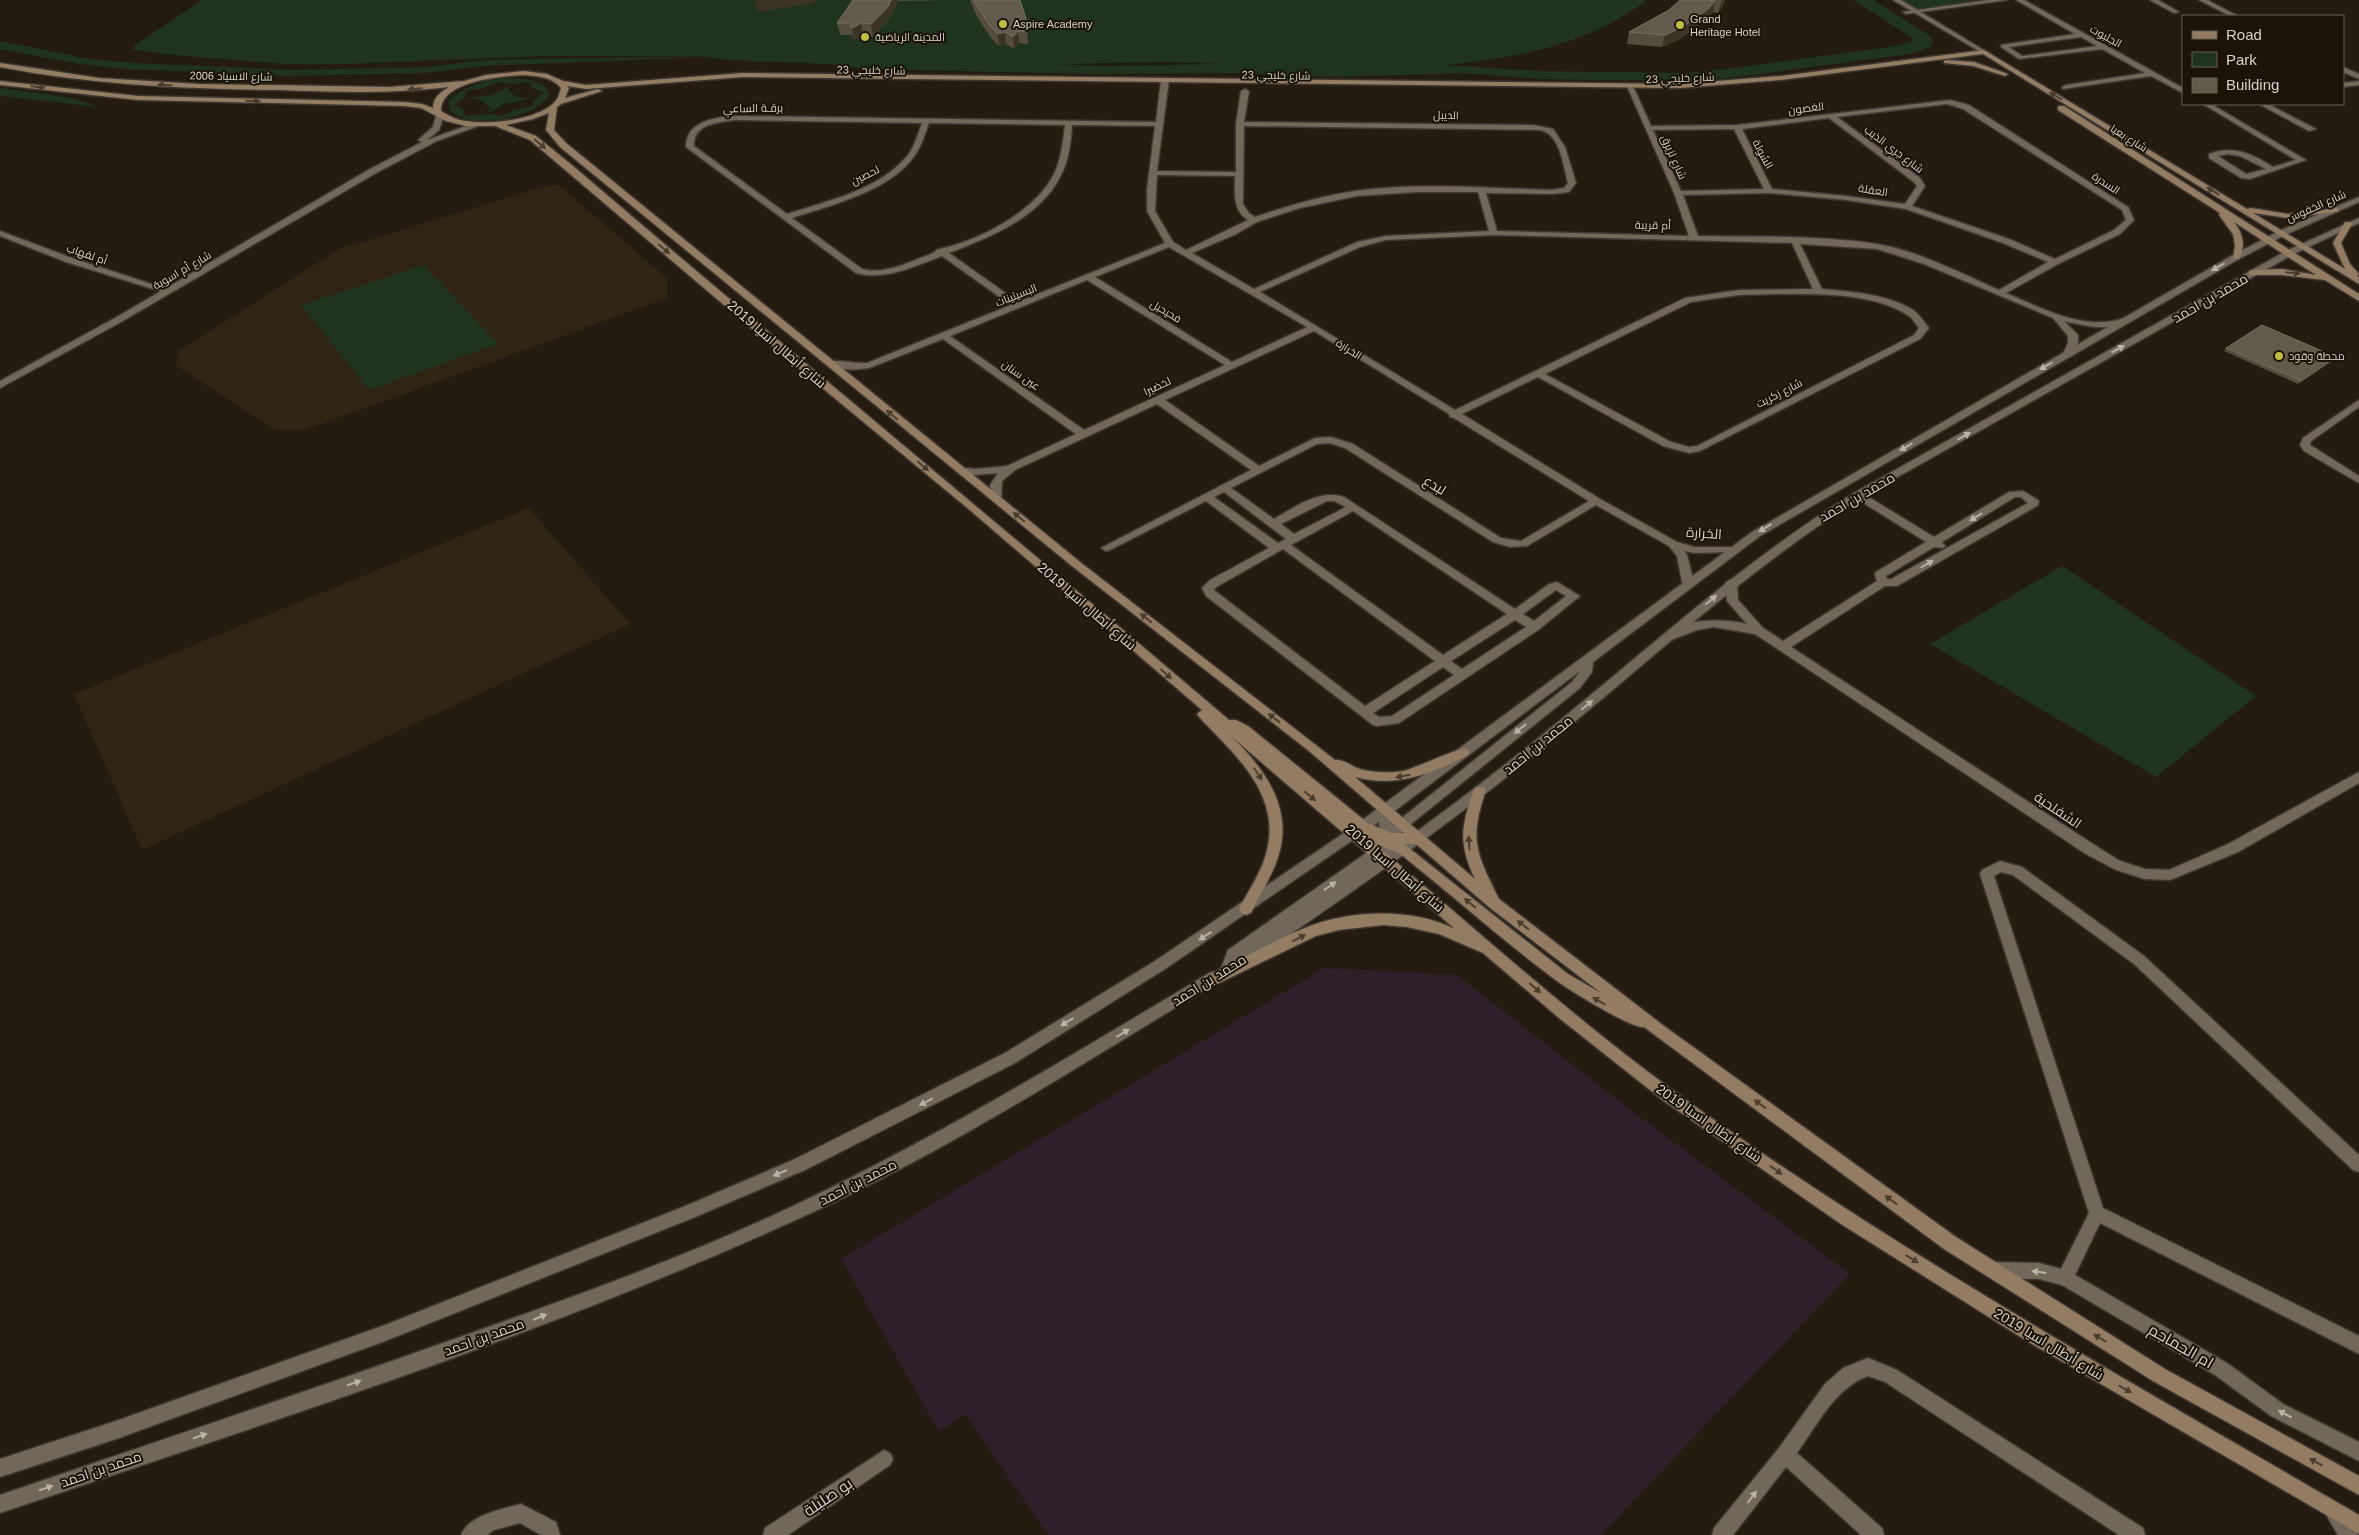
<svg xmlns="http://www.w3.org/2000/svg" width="2359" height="1535" font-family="Arial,Cairo,sans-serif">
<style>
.commercial{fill:#2e1f2a}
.built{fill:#302413}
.green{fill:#20331e;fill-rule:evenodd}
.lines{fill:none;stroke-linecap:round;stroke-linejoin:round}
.minor-casing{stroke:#3e3731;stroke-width:3}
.tertiary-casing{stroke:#3e3731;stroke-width:3}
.secondary-casing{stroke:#3e3731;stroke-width:3}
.minor{fill:#71675a;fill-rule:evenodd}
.tertiary{fill:#71675a;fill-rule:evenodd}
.secondary{fill:#947c63;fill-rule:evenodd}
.wall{fill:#554c40}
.shaded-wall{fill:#3b3326}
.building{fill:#635a4e;stroke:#756d62}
.oneway{fill:#4b3d2c}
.oneway2{fill:#b9b2a9}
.poi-dot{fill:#c0be41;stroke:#1a1307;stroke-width:2}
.labels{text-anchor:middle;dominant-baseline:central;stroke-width:4;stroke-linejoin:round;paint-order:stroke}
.far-poi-label{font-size:11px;fill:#d8d2cb;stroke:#1a1307;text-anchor:start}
.far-street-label{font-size:11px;fill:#d8d2cb;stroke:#1a1307}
.street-label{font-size:14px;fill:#d8d2cb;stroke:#1a1307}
.near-street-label{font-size:16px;fill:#d8d2cb;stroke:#1a1307}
</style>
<rect width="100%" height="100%" fill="#241c10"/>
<path class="commercial" d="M1324,968L1457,975L1631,1110L1850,1274L1601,1535H1048L965,1414L939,1432L841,1259Z"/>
<g class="built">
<path d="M549,185H559L667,278V298L305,430H275L175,365L180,350L339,249Z"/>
<path d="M529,508L630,624L142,850L74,694Z"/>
</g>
<g class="green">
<path d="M202,0H1647C1600,36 1544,52 1486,60C1473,62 1460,63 1448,65L1539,71L1683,73L1726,69L1897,46L1911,42L1913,38L1910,36L1853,0H1873L1929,35L1933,40L1931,47L1910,54L1736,77L1689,81L1539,79L1464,73L1335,77L1235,73L1104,74L863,69C811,59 757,65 705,57L482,66L425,73L287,76L126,69L79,64L0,49V41L90,59L136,63L294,70L427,67L484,60L721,56H543L345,64H288L194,57L133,50L134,46ZM1167,62L1228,64L1105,66L1054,64Z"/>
<path d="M1899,0H1993L1915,10Z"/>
<path d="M499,79C515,78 533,77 546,87L549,95C537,119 465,131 449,109V101C460,88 480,82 499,79ZM498,82L512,84L529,82L532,88L544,93L534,100L533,106L513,110L502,116L486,114L466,116L462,108L454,105L465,98L466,91L484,88Z"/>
<path d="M510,86L509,91L516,97L529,99L504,104L488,113L490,108L480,100L469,98L492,95Z"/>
<path d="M0,88L73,98L98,107L0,96Z"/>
<path d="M424,265L498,344L369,390L301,305Z"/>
<path d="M2062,566L2256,696L2156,777L1930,644Z"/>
</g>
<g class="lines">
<g class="minor-casing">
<g id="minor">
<path d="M1988,0H2007L1906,14L1903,12Z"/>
<path d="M2016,0H2024L2183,88V93L2151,76L2063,89L2062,87L2066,85L2145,73L2102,49L2019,59L2001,47V45L2075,34ZM2081,37L2097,46L2022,56L2009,47Z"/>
<path d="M2150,0H2158L2179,12L2174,13Z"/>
<path d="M2199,0H2207L2238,16H2230Z"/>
<path d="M2343,67L2359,74V79L2343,72Z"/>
<path d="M1165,78L1169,80L1157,171L1236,172V124L1241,91L1245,89L1249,91L1244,122L1533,125L1553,129L1565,147L1576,183L1569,192L1551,194L1486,193L1497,231L1689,236L1674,193L1626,84L1633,86L1651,126L1737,125L1950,100L1969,105L2128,207L2134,220L2120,234L2058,264L2006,293C2035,305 2069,324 2102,322C2110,322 2117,320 2125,318L2129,321C2114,333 2081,325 2064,321L2078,335V343L2071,356L2068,357L2063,354L2068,343V336L2053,318L1924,264L1877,249L1800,244L1822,289C1852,292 1888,294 1913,310C1919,314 1924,322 1929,328L1920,339L1700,451L1689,453L1663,446L1538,377L1462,414L1600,499L1677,542L1695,547H1737L1738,549L1737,551L1733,552L1695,553L1684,551L1687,555L1694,582L1688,586L1682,582L1677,556L1669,546L1596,505L1527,546L1510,547L1493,542L1345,448L1330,443L1317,444L1231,488L1274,519C1295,507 1319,489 1344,497L1515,609L1549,584L1557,582L1580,596L1538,630L1399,723L1377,726L1373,725L1206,596L1202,588L1210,580L1269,548L1206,501L1110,550L1106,551L1101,548L1251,470L1157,404L1015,470L1002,481L1001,501H993L990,485L998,473L975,475L956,471V467L975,469L1007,466L1076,434L943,339L869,368C857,370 835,371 825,363C832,358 856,364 867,363L1011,305L942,256C914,266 886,281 856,273L686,147C686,121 715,117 736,116L1156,122L1161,80ZM1947,104L1963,109L2122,210L2126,220L2114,230L2055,259L2009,239L1912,206L1925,186L1920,178L1837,117ZM1829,118L1914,182L1917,186L1905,204L1846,196L1772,189L1742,129ZM736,120L922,123C918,133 915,146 908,155C880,190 827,201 787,214L694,146C693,124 718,122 736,120ZM929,123L1065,125C1063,142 1061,161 1053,176C1034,212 978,241 940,249C936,249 936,252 931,254C909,262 886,275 862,269L792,218C831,205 891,191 915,155C922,145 925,134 929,123ZM1072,125L1155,126L1147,190V211L1165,243L1018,302L949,253C990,237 1039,218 1060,177C1069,161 1071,142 1072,125ZM1244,126L1541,130C1561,136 1563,165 1568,183L1564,188L1551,190C1486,188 1420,182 1355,191C1321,196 1288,206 1255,217L1249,213L1243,204ZM1734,129L1764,189L1681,191L1653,130ZM1157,175L1235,176C1235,193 1232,210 1248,220L1186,250L1173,242L1155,211ZM1417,192H1478L1489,231L1386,236L1357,242L1254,289L1192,253L1236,234L1257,222L1300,208L1357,196ZM1769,193L1846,200L1906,209L2003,243L2048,262L1999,290C1960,273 1919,251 1877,244C1819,235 1757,237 1698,236L1683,195ZM1494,235L1792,243L1813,289L1739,290L1685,298L1455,410L1260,292L1360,247L1386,240ZM1169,247L1307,327L1232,362L1095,277ZM1087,280L1225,365L1084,430L950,336ZM1776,294C1818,294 1869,292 1906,314C1912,317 1915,323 1919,328L1914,335L1697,446L1689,447L1671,442L1545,374L1691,302L1739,295ZM1314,331L1449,414L1450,417L1454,418L1589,501L1521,541L1501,538L1353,444L1331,437L1315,438L1259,466L1165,400ZM1224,492L1286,539L1278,543L1214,497ZM1327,501H1334L1346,507L1294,534L1281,524ZM1353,511L1507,614L1443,655L1291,545ZM1283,549L1435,661L1365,706L1215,591L1214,589L1218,586ZM1556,590L1566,596L1534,621L1523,614ZM1515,620L1526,627L1462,669L1451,661ZM1443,667L1454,675L1392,716L1379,717L1373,713Z"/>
<path d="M2359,81V85L2343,87V83Z"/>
<path d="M2203,104H2211L2306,160L2250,179L2241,178L2209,158V154C2234,145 2252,154 2273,167L2296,160ZM2228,154L2240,156L2266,169L2246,174L2218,156Z"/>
<path d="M2259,104H2268L2316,129L2309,131Z"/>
<path d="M0,231L72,258L173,291L166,293L66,262L0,236Z"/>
<path d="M2359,400V407L2311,441L2310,445L2359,476V483L2304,451L2300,445L2303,438Z"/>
<path d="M2023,491L2038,500L2039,502L2037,506L1897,586H1885L1791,647L2096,846L2120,861L2145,869L2169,870L2228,844L2359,772V783L2238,852L2170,880L2145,879L2116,870L2086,854L1755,634L1714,627L1697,630L1671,640L1665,636C1680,617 1726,619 1747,624L1727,601L1725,583L1731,579L1737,583L1738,600L1763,628L1783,641L1877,581L1875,575L1876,572L1926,542L1854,497V493H1862L1934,537L2009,492ZM2015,497H2021L2028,503L1891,579H1887L1886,576L1934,547L1944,548L1945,546L1942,542Z"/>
<path d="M2000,861L2022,867L2144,956L2359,1155V1172L2353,1170L2134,964L2013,875L2001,872L1994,876L2103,1208L2359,1336V1354L2100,1223L2075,1275L2227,1363L2283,1404L2359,1442V1461L2271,1416L2215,1375L2062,1285L2039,1279L1993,1278L1987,1276L1985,1270L1987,1264L1993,1262L2039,1263L2061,1269L2089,1213L1980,874L1982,870Z"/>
<path d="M1868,1358L1897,1370L2143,1528L2145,1535H2119L1885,1382L1868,1376C1835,1388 1817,1425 1797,1453L1882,1528L1884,1535H1861L1786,1467L1733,1535H1712L1714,1528L1779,1448L1825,1384L1843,1368Z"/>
<path d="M884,1450L890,1453L893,1459L890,1465L788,1535H763L765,1528Z"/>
<path d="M2333,1502L2340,1504L2358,1535H2338L2324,1511L2326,1504Z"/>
<path d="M521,1504L556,1522L560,1535H541L520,1523L494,1530L487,1535H461C469,1515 502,1509 521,1504Z"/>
</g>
</g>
<g class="tertiary-casing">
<g id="tertiary">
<path d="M1893,0H1901L1987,52L1982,53Z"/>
<path d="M440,114L444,116L439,130L427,140L474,123L481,125L437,141L376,173L121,322L0,388V381L115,318L370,169L422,142L418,140L433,127L436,116Z"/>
<path d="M2359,197V202L2285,235L2239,259L1760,536L1593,662L1592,672L1580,688L1406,828L1396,840L1393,849C1449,808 1505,766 1558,722C1655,643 1747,559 1854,493L2286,251L2359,218V223L2292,255L1862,497C1754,565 1664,648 1566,729C1463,815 1354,892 1242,967L1234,968L1231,974L1222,975L1221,980C1083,1063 947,1152 800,1218C542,1336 269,1422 0,1513V1495C147,1445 294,1396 440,1344C559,1302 679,1260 793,1206C938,1137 1074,1054 1211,972L1220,971L1228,950L1372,849L1380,835L1379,822L1165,969L1015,1063L805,1170L695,1217L385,1341L116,1439L0,1477V1459L116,1421L385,1325L683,1207L793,1160L1005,1053L1155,961L1350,829L1752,532L2233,255L2279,231ZM1580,671L1572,682L1393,825L1392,813Z"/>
</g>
</g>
<g class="secondary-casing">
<g id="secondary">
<path d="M1984,50L2247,209L2251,208L2288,214L2338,208V212H2335L2288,218L2253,213L2345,269L2333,243L2345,222H2351L2352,224L2341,243L2350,264L2359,274L2357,276L2359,277V284L1983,54L1781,80L1680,88L743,77L586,89L567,86L569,88L565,98L598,89L602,91L561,104L557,107L554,130L566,143L1080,562L1335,760C1343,759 1350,765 1357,768C1371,773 1388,773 1403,771C1417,768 1460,746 1468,749L1470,752L1468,755C1432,774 1396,788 1355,777L1475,879C1458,844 1461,825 1474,790L1476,787H1484L1486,790C1469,840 1476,853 1499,899L1664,1026L1956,1237L2165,1369L2359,1476V1495L2153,1381L1944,1249L1644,1027C1634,1030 1569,990 1557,981C1503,941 1452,895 1399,853L1374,843C1473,927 1570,1015 1675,1092C1892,1249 2127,1380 2359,1515V1534L2027,1341L1841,1224L1664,1101L1559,1018L1483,953L1439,934L1407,927L1383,925L1339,930L1316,936L1213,986L1208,988L1203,986L1201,982L1203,978C1238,961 1273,940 1310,926C1354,910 1412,908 1455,929L1232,737C1264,768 1293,808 1279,854C1273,875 1260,894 1251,913L1246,915L1241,913L1239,909C1248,891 1261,873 1266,854C1283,795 1235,755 1199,717L1197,714L1202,710L971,511L791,362L530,140L495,126H466L446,121L421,108L404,106L138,100L0,85V81L138,96L404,102L422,104L433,108C433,97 441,92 449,87C393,94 336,92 279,90C185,89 92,85 0,67V63L99,78L199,84L389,87L464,81L486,75L524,71L547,74L563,81L586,85L743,73L1680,84L1781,76ZM524,75C538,76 552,77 561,88C560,91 559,96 557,99C543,120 489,125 466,121C456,120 449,116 441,111C440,81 501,76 524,75ZM549,113L546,130L560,147L1072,566L1309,751L1404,833H1391L1368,823L1248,726L1236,720H1229C1011,534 790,352 573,166L536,136L506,125L533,119ZM1404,844H1416L1489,907L1601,993L1568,974Z"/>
<path d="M1946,60L1974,62L2008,74L2005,76L1973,66L1944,63V61Z"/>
<path d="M2058,106H2064L2359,294V301L2325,280L2282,275H2249V271L2252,270L2282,269L2316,275L2234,222C2243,234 2246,245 2239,259H2233L2235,245L2233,234L2219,215L2220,213L2058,110Z"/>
</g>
</g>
<use href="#minor" class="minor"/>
<use href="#tertiary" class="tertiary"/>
<use href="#secondary" class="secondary"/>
</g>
<g class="wall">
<path d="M853,0H946L899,1L889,19L873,37L863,35L854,40L852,35H840L837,23Z"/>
<path d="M970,0H1020L1027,22L1028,44L1019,43L1014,49L1006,44L999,46L991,38L976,15Z"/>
<path d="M1680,0H1725L1724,4L1718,13L1713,12L1705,21L1680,39L1662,47L1627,44L1629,32L1669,10Z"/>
<path d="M2226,348L2334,360L2298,384L2224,351Z"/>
</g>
<g class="shaded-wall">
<path d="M759,0H819L809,4L758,12L755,1Z"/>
<path d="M891,0H899V1L889,19L873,37L871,24Z"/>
<path d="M1716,0L1713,12L1705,21L1680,39L1662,47L1665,35Z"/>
<path d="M1722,0H1725L1724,4L1718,13Z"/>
<path d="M861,23L863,35L854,40L852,28Z"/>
<path d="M1018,31L1019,43L1014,49L1013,37Z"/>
<path d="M1005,32L1006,44L999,46L998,34Z"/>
<path d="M2336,357L2334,360L2298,384L2301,381Z"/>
</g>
<g class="building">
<path d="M853,0H891L888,7L871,24L861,23L852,28L850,23H837Z"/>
<path d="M974,0H1020L1027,22V32L1018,31L1013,37L1005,32L998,34L990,26L975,3Z"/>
<path d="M1680,0H1716L1708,9L1683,27L1665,35L1629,32L1669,10Z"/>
<path d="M2262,325L2336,357L2301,381L2226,348Z"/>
</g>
<defs><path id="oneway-solid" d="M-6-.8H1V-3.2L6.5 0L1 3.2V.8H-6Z" transform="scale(1.25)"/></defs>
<g class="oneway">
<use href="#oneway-solid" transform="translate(165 85) rotate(-177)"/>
<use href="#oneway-solid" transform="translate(38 87) rotate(7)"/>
<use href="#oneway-solid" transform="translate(415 89) rotate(175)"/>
<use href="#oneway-solid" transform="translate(2056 96) rotate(-149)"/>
<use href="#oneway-solid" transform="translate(253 101) rotate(2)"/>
<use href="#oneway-solid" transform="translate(540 144) rotate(40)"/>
<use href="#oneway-solid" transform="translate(2213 191) rotate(-149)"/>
<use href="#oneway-solid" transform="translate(664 249) rotate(40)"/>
<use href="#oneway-solid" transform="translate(2293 273) rotate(5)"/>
<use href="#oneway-solid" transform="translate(892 415) rotate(-140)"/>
<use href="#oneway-solid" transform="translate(923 466) rotate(40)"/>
<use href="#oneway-solid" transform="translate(1019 517) rotate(-141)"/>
<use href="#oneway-solid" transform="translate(1146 618) rotate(-142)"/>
<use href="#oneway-solid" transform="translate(1166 674) rotate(41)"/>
<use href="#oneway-solid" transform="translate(1274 718) rotate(-142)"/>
<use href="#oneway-solid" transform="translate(1258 774) rotate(56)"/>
<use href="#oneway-solid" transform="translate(1403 776) rotate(170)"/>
<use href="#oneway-solid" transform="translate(1310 796) rotate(40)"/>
<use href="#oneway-solid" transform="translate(1469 843) rotate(-94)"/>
<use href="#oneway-solid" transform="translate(1470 903) rotate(-141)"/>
<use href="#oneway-solid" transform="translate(1523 925) rotate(-142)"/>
<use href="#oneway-solid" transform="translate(1299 938) rotate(-27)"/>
<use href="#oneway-solid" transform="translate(1535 988) rotate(41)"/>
<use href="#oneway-solid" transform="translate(1599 1001) rotate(-150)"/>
<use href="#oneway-solid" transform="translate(1760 1104) rotate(-144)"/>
<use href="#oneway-solid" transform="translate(1776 1170) rotate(35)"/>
<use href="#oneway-solid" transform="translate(1891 1200) rotate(-144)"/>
<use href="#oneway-solid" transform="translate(1912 1259) rotate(32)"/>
<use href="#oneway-solid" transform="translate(2100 1338) rotate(-148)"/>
<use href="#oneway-solid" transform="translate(2125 1389) rotate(30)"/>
<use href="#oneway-solid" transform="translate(2316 1462) rotate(-151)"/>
</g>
<g class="oneway2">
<use href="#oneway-solid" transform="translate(2218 267) rotate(150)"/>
<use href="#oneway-solid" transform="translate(2118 349) rotate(-29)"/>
<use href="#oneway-solid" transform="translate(2046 366) rotate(150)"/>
<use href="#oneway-solid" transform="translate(1964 436) rotate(-29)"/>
<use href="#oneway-solid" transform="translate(1906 447) rotate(150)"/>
<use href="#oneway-solid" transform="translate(1976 517) rotate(148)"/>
<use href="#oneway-solid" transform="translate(1765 528) rotate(149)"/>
<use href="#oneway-solid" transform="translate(1927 564) rotate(-30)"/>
<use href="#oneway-solid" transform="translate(1711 600) rotate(-40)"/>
<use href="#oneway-solid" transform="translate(1587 705) rotate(-40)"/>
<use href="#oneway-solid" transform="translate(1520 729) rotate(141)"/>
<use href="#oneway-solid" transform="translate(1330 886) rotate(-35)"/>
<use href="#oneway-solid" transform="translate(1205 936) rotate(147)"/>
<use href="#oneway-solid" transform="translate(1067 1022) rotate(148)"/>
<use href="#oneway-solid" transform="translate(1123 1033) rotate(-31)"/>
<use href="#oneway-solid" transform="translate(926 1102) rotate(152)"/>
<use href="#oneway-solid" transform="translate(780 1173) rotate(157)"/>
<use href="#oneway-solid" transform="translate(2039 1272) rotate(-172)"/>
<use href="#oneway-solid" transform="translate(540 1317) rotate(-22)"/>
<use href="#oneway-solid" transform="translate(354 1383) rotate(-19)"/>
<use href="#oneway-solid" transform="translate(2285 1414) rotate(-153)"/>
<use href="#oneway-solid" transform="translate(200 1436) rotate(-19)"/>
<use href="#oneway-solid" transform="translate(46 1488) rotate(-19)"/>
<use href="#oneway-solid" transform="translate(1752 1497) rotate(-53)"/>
</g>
<g class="poi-dot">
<circle cx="1003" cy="24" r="5"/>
<circle cx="1680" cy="25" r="5"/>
<circle cx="865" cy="37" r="5"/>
<circle cx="2279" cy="356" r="5"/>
</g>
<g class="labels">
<g class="far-poi-label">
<text x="1690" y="19">Grand<tspan x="1690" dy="13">Heritage Hotel</tspan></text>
<text x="1013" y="24">Aspire Academy</text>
<text x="875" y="37">المدينة الرياضية</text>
<text x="2289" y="356">محطة وقود</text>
</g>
<g class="far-street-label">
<text transform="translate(2106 36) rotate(29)">الجلبوت</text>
<text transform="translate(871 70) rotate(1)">شارع خليجي 23</text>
<text transform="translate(1276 75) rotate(1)">شارع خليجي 23</text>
<text transform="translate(231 76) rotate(1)">شارع الاسياد 2006</text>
<text transform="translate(1680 78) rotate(-2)">شارع خليجي 23</text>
<text transform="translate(753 108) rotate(-1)">برقـة الساعي</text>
<text transform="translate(1806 108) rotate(-7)">الغصون</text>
<text transform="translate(1446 115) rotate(1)">الديبل</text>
<text transform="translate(2129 138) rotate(32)">شارع بعيا</text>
<text transform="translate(1894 149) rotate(37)">شارع جري الذيب</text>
<text transform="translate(1763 154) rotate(62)">الشولة</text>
<text transform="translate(1674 157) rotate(66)">شارع لزيرق</text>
<text transform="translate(865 175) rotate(-26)">لحصين</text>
<text transform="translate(2106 183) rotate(33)">السدرة</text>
<text transform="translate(1873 190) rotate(9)">العقلة</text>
<text transform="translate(2316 206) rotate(-24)">شارع الخفوس</text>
<text transform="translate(1653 225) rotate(1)">أم قريبة</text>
<text transform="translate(87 254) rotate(19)">أم لقهاب</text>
<text transform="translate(182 270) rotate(-30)">شارع أم اسوية</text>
<text transform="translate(1016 295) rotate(-22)">البسيتينات</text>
<text transform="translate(1166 311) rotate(31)">فحيحيل</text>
<text transform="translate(1349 349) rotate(32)">الخرارة</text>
<text transform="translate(1021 375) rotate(35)">عين سنان</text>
<text transform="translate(1157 386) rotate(-25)">لخضيرا</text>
<text transform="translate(1779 393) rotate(-27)">شارع زكريت</text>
</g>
<g class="street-label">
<text transform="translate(2210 298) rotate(-30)">محمد بن احمد</text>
<text transform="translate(777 344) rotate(41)">شارع أبطال اسيا 2019</text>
<text transform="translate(1435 485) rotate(32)">لبدع</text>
<text transform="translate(1857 497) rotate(-30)">محمد بن احمد</text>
<text transform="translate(1704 533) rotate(4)">الخرارة</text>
<text transform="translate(1087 606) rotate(41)">شارع أبطال اسيا 2019</text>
<text transform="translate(1538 745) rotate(-39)">محمد بن احمد</text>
<text transform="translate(2058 810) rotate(34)">الشفلحية</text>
<text transform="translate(1395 868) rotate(41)">شارع أبطال اسيا 2019</text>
<text transform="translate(1209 980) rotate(-32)">محمد بن احمد</text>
<text transform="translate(1709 1123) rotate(35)">شارع أبطال اسيا 2019</text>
<text transform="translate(858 1182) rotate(-27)">محمد بن احمد</text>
<text transform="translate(484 1337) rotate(-20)">محمد بن احمد</text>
<text transform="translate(2049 1344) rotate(31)">شارع أبطال اسيا 2019</text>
<text transform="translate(101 1469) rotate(-19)">محمد بن احمد</text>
</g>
<g class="near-street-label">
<text transform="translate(2181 1346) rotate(30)">ام الجماجم</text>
<text transform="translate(828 1497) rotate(-34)">بو صليلة</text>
</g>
</g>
<rect x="2182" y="15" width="162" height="90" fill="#1a1307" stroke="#665f55"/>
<rect x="2192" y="31" width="25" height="8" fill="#947c63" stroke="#665f55"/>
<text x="2226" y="40" font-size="15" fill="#d8d2cb">Road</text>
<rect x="2192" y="52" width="25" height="15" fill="#20331e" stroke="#665f55"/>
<text x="2226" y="65" font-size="15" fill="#d8d2cb">Park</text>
<rect x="2192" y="78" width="25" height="15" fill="#635a4e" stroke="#665f55"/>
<text x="2226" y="90" font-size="15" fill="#d8d2cb">Building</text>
</svg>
